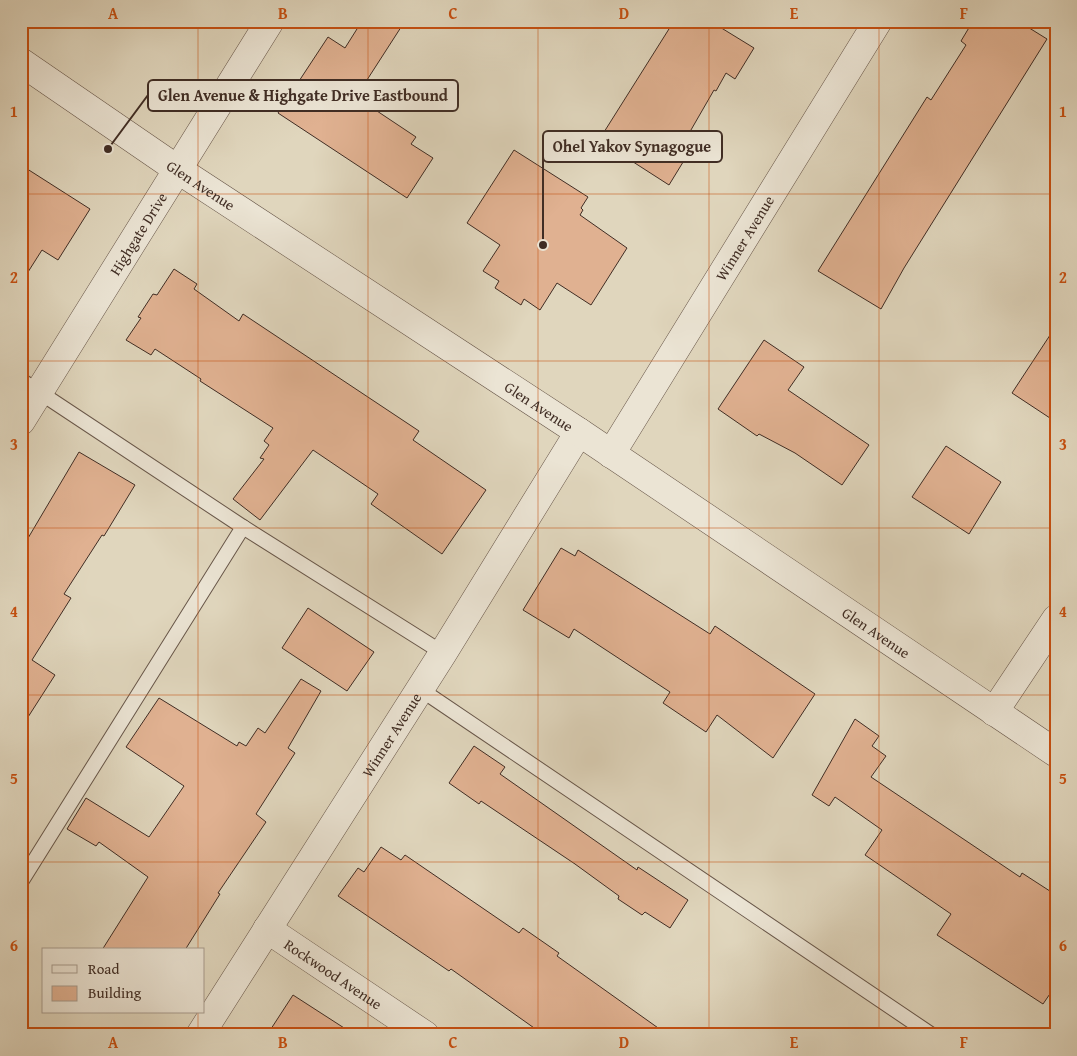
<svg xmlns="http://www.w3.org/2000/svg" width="1077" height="1056" font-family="'Gentium Book Plus',serif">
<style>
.building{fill:#e0b191;stroke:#402d24}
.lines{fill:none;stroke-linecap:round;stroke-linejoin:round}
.service-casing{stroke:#68574a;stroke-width:16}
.minor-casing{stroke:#68574a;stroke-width:29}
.tertiary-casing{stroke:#68574a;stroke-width:29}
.service{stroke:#ebe4d4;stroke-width:14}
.minor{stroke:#ebe4d4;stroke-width:28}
.tertiary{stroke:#ebe4d4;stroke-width:28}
.grid{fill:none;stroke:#c65011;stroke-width:1;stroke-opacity:0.55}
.labels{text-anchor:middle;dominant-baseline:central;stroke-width:4;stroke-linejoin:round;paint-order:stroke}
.street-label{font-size:15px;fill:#402d24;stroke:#ebe4d4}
.leader{fill:none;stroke:#402d24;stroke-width:2}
.callout-dot{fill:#402d24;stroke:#ebe4d4;stroke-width:2}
.callout{fill:#ebe4d4;stroke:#402d24;stroke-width:2}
.callout-label{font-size:16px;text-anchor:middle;font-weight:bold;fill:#402d24}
.neatline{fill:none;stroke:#c65011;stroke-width:2}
.grid-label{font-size:16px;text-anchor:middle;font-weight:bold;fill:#c65011}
</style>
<rect width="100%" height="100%" fill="#e0d6bd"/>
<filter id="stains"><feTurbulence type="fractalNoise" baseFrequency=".004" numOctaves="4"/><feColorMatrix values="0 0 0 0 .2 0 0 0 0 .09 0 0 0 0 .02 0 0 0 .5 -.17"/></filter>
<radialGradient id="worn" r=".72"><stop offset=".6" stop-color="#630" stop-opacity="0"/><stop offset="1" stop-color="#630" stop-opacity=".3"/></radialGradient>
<g class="building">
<path d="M362,21H405L356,97L416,137L411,144L433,158L407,198L278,113L328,37L345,48Z"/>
<path d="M674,21H710L754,48L735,79L726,73L716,91L714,90L680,149L688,154L669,185L599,140Z"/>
<path d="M973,21H1018L1047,39L904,268L881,309L818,271L927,97L931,100L966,45L961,41Z"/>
<path d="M514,150L588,197L581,208L583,210L580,215L627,248L591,305L557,283L540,310L524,299L521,305L495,288L499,281L483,271L500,245L467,223Z"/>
<path d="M21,165L90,209L58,260L42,250L21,283Z"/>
<path d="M174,269L197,284L194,289L239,321L243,314L419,431L413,440L486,490L442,554L371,504L378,494L313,450L260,520L233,499L264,459L260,458L269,445L264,441L273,428L200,381L201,379L155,349L151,355L126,340L141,318L138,317L153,294L157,295Z"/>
<path d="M1056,326V422L1012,393Z"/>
<path d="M764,340L804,367L788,390L869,445L842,485L795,453L759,434L757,436L718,409Z"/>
<path d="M946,446L1001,482L969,534L912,497Z"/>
<path d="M79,452L135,485L104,536L102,535L64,594L71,598L32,660L55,675L21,728V550Z"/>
<path d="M561,548L575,556L578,550L710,634L715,626L815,694L773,758L717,715L706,732L663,703L670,692L574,629L569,638L523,610Z"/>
<path d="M308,608L374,652L347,691L282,648Z"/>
<path d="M301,679L321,691L288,748L295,753L256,814L266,822L218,893L220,894L185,950H102L148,877L99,842L96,846L67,829L86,798L149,837L184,786L126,747L159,698L237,746L239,742L246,746L258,728L265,733Z"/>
<path d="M855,719L879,736L872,746L886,756L871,777L1020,877L1022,873L1056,895V985L1043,1004L937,935L951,914L865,855L882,830L835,797L829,806L812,795Z"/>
<path d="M474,746L505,767L500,774L637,870L638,867L688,900L670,928L645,912L642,915L618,899L619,896L575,864L481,801L479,804L449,783Z"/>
<path d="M381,847L401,860L405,855L519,933L523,928L559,953L557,956L668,1035H544L451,969L449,971L338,896L358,868L364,872Z"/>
<path d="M293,995L355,1035H267Z"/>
</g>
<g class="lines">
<g class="service-casing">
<g id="service">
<path d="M21,380L243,527L443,653"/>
<path d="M420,689L932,1035"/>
<path d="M21,882L243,527"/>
</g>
</g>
<g class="minor-casing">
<g id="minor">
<path id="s1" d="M21,421L270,21"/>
<path id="s2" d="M611,454L878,21"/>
<path d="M994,712L1056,619"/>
<path id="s3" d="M267,929L425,1035"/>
<path id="s4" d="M200,1035L443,653L579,432"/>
</g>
</g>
<g class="tertiary-casing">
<g id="tertiary">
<path id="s5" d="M21,62L177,169L579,432L1056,753"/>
</g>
</g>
<use href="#service" class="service"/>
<use href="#minor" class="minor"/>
<use href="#tertiary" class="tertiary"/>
</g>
<path class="grid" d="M198,21V950M368,21V1035M538,21V1035M709,21V1035M879,21V1035M21,194H1056M21,361H1056M21,528H1056M21,695H1056M21,862H1056M198,1012V1035"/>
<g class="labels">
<g class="street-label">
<text stroke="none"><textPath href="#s5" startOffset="218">Glen Avenue</textPath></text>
<text stroke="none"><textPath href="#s1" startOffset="221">Highgate Drive</textPath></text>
<text stroke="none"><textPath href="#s2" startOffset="254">Winner Avenue</textPath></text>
<text stroke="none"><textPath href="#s5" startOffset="622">Glen Avenue</textPath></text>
<text stroke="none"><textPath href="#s5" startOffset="1028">Glen Avenue</textPath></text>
<text stroke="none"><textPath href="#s4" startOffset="356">Winner Avenue</textPath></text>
<text stroke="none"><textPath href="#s3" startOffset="80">Rockwood Avenue</textPath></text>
</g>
</g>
<path class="leader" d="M108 149L148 95M543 245L543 146"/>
<g class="callout-dot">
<circle cx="108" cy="149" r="5"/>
<circle cx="543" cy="245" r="5"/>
</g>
<g class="callout">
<rect x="148" y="80" width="310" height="31" rx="5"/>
<rect x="543" y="131" width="179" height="31" rx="5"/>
</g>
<g class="callout-label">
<text x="303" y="101">Glen Avenue &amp; Highgate Drive Eastbound</text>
<text x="632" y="152">Ohel Yakov Synagogue</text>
</g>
<rect width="1077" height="1056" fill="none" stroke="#e0d6bd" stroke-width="55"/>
<rect x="42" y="948" width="162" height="65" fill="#ebe4d4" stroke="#a79b8e"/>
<rect x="52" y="965" width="25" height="8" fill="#ebe4d4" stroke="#a79b8e"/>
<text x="88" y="974" font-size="15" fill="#402d24">Road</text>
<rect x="52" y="986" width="25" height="15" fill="#e0b191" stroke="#a79b8e"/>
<text x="88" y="998" font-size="15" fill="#402d24">Building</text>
<rect x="28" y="28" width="1022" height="1000" class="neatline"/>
<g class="grid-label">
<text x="113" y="19">A</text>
<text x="283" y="19">B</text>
<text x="453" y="19">C</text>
<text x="624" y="19">D</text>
<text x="794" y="19">E</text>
<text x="964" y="19">F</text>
<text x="14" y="117">1</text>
<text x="1063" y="117">1</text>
<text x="14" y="283">2</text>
<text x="1063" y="283">2</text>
<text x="14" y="450">3</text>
<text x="1063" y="450">3</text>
<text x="14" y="617">4</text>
<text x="1063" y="617">4</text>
<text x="14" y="784">5</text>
<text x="1063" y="784">5</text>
<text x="14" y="951">6</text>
<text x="1063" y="951">6</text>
<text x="113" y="1048">A</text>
<text x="283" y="1048">B</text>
<text x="453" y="1048">C</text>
<text x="624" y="1048">D</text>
<text x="794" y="1048">E</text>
<text x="964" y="1048">F</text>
</g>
<rect width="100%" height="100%" filter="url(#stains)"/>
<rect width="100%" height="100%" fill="url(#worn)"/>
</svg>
